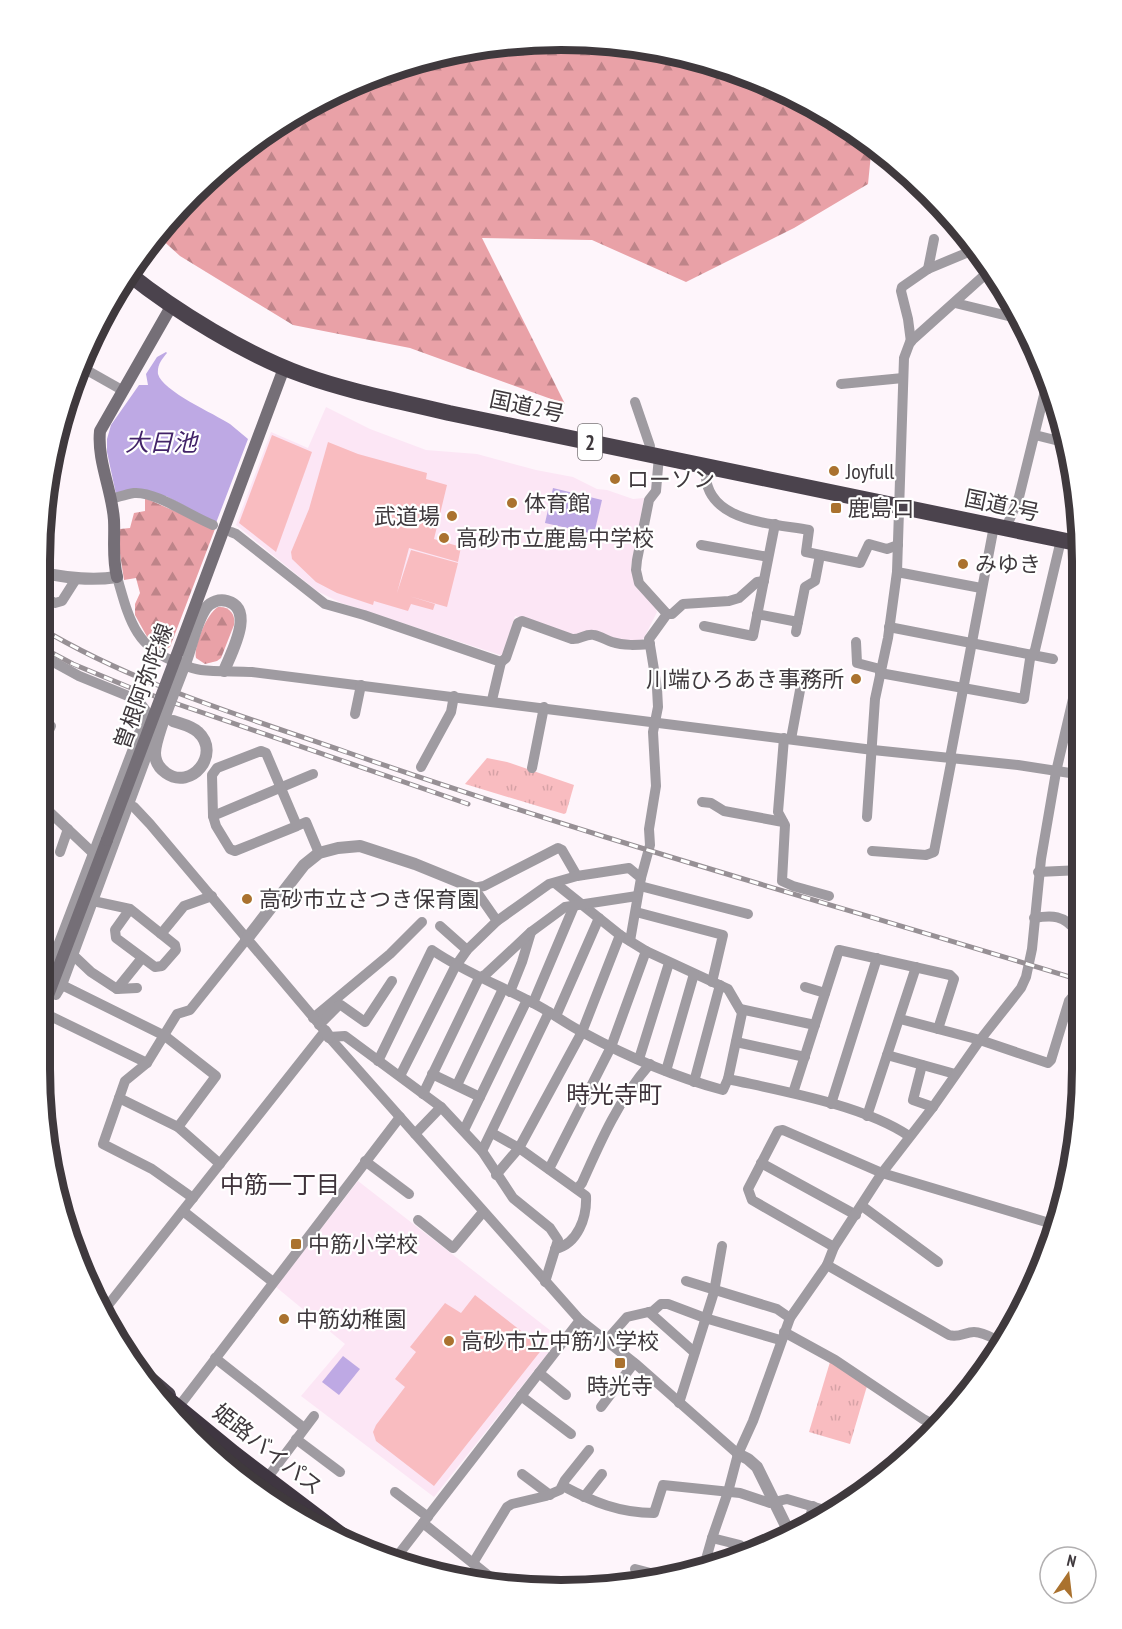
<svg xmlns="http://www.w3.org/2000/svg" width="1122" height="1629" font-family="'PT Sans Narrow','Noto Sans JP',sans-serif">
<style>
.built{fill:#fce6f5}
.grass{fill:url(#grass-tufts)}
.forest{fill:url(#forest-firs)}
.pitch{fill:#f9bcc0}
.water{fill:#bea9e4}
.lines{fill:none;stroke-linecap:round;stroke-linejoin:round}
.minor{stroke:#9f9ba1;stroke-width:10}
.tertiary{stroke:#9f9ba1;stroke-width:12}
.secondary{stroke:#756f77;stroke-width:12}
.trunk{stroke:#4b434d;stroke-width:16}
.rail-casing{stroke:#979095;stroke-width:5}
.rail{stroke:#fff;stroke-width:3;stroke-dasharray:9;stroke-linecap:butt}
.tertiary-bridge{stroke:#9f9ba1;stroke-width:12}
.secondary-bridge{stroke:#756f77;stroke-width:12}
.motorway-bridge{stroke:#3f3641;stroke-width:18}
.poi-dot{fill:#aa722f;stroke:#fff;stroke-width:2}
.labels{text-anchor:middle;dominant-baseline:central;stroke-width:4.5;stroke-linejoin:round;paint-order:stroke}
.shield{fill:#fff;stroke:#797477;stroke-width:1.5}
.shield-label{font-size:21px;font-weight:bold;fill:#3f393d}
.street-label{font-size:22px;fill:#3f393d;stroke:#fff}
.poi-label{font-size:22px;fill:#3f393d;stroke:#fff;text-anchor:start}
.water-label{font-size:24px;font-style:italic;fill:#422368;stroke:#fff}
.neighbourhood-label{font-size:24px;fill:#3f333b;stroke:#fff}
.rim{fill:none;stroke:#3f393d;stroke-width:8}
</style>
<defs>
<pattern id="grass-tufts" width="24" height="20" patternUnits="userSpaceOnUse" patternTransform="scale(1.5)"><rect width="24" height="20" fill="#f9bcc0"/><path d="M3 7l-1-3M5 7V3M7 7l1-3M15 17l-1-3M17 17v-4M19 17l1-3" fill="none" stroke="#d6a2a6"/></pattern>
<pattern id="forest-firs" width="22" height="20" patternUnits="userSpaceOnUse" patternTransform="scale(1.5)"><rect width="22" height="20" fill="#e9a1a7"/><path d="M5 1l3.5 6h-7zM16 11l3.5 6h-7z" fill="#be8489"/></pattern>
</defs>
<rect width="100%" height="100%" fill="#fef5fb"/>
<g class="built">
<path d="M326,407L370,429L426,450L477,454L536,470L573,477L597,489L607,490L633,499L644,498L631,567L635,586L654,605L657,612L644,638L641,642L575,636L515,616L503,656L341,603L317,591L236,525L271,432L308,448Z"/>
<path d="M358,1181L560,1338L434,1497L301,1396L345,1344L276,1287Z"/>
</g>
<g class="grass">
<path d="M487,758L507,762L574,785L566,813L564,814L465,784Z"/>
<path d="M830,1362L867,1386L850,1444L809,1432Z"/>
</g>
<g class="forest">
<path d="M561,39L663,49L761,79L851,127L872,144L868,184L794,228L686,282L592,240L482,238L565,404L410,348L293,325L180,256L158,236L192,192L271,127L362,79L460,49Z"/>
<path d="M145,498L215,529L170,647L162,651L150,642L135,615V604L140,593L136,578L124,580L119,547L120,529L130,528L134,513L145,511Z"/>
<path d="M218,607C229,606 236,614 234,625L221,658L217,661L205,664L196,658C193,647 207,613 218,607Z"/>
</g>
<g class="pitch">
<path d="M272,435L312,452L276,552L239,523Z"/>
<path d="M328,442L358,454L427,473L426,479L447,485L434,539L461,547L458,562L409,548L397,593L411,550L458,563L447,607L409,596L435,604L433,610L411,604L408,611L374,601L373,605L337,593L316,582L292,559L291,552L309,509Z"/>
<path d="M475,1295L543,1348L434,1486L376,1441L373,1432L376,1425L405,1387L395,1379L416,1352L410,1347L445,1303L461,1313Z"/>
</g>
<g class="water">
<path d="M166,352L167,353C162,359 157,365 158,374C162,391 215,414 230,424C236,429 242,434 248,439L216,523L166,496L116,494L107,452V439L111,425L139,385H148L146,374L157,357Z"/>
<path d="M553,488L602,500L594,534L545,523Z"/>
<path d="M343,1356L360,1369L339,1395L322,1382Z"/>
</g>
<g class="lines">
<g class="minor">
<path d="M928,269L934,239"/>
<path d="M955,303L1021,319"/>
<path d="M911,342L908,319L901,291L902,287L928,269L964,254L971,248"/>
<path d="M83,368L122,390"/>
<path d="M841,384L903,378"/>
<path d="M635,402L650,446L648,454"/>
<path d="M1035,435L1067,443"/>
<path d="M706,466C700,522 770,523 809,530L806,552L860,563L869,544L887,549L898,545"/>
<path d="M111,499C119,497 126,494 134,493C155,491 192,517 213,525"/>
<path d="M1006,528L1019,497L1047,383"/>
<path d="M231,532L236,534L325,604L364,615L501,662L492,700"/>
<path d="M701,545L768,557"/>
<path d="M897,572L981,588"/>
<path d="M117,577C129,618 134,647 178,663C186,666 193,669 201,670C217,672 235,671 252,672L873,750L1018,765L1083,775"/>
<path d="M39,594L55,603L62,601L76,579"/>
<path d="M667,614H672L683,604L729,601L739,598L757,582L764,581"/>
<path d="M757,614L798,622"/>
<path d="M704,626L753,636L775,524"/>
<path d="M889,627L1053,659"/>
<path d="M796,632L805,587L815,581L820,555"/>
<path d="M856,642L857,663L880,669"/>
<path d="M39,654L79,676L138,700L147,712L41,990"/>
<path d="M501,662L506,658L518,623L522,621L572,639C580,640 586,633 594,635C600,636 606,640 612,642C624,646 637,645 650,644"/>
<path d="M880,673L1024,699L1030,659L1035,650L1061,540"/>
<path d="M355,714L361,685"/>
<path d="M784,738L778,812L785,825L782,881L793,886L829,896"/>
<path d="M791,739L803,674"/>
<path d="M39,752L51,726L39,720"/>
<path d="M950,758L994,526"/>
<path d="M421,767L451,712L454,696"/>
<path d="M532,768L544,707"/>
<path d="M39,802L93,853"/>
<path d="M702,802L711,803L724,811L783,822"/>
<path d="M213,816L313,774"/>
<path d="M867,817L875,699L888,638L897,572L904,358L910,342L988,272"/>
<path d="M297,826L266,753L261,751L217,768L212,775L213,816L216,826L230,849L235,851L297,826L306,822L319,853"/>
<path d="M872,851L926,855L934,852L952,758"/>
<path d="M60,852L68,829"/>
<path d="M1038,872L1081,870"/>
<path d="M1083,875L1081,864L1083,854"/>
<path d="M641,878L650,845L649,829L656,786L653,732L658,707L657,688L649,639L667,614L639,583L636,570L637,560L649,500L656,491L659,456"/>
<path d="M640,886L748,914"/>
<path d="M93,901L130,909L175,945L176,950L162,966L155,967L116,938L115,930L130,909"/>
<path d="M636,912L723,935L712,982"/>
<path d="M1034,918C1052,915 1064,915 1076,931"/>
<path d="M497,921L474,888L484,886L558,848L562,850L577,876"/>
<path d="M440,926L467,950"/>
<path d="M1072,926L1083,883"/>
<path d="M161,934L184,906L212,896"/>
<path d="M73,955L91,972L117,989L137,988"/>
<path d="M62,985L165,1036L216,1076L178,1127"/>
<path d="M805,987L825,993"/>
<path d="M117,989L142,958"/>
<path d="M42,991L56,995L62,985L155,734"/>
<path d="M510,992L522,962L531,932"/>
<path d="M533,1003L574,906"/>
<path d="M740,1009L815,1025"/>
<path d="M42,1012L147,1063"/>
<path d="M556,1016L599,918"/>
<path d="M313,1018L390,954L422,922"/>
<path d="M900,1019L980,1040L1048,1063L1051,1060L1069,1001L1074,995L1083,998"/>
<path d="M319,1025L338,1006L341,1005L365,1022L392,981"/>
<path d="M329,1037L580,1320L637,1365L738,1454"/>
<path d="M329,1037L345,1036L441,1107L482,1151L513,1198L550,1228L558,1240L545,1282"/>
<path d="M736,1042L805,1057"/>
<path d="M887,1055L955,1074"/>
<path d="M639,1059L669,963"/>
<path d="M378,1061L432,950C464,972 499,985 533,1003C551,1012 566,1024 584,1033C628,1057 675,1077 723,1090L728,1079L742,1013L728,989L646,951L620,935L555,883"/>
<path d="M922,1065L913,1100L933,1107"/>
<path d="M666,1071L694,974"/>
<path d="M432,1074L480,1097"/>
<path d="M400,1076L455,967L467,950L497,921L549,884L577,876L629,868L641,878L630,941"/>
<path d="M728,1079C782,1091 863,1105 909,1136"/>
<path d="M694,1082L720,985"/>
<path d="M457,1085L503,989"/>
<path d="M793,1093L839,950L950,975L954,979L938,1029"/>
<path d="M423,1094L479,978L486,974L531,932L565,907L637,896"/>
<path d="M119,1098L178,1127L220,1164"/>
<path d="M831,1104L877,958"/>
<path d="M867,1116L916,967"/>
<path d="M464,1130L527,1000"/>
<path d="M492,1133L519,1148L586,1196C587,1217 578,1244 555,1249"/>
<path d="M415,1134L441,1107"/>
<path d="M482,1151L549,1012"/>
<path d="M365,1161L409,1194"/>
<path d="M761,1163L856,1215"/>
<path d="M549,1169L611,1047L646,951"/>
<path d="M496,1175L519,1148L582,1032L620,935"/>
<path d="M577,1189L582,1183C601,1140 619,1099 650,1064"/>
<path d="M193,1198L152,1169L103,1144L125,1081L147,1063L177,1014L190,1010L246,940"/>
<path d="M862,1206L938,1262"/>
<path d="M183,1211L273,1282"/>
<path d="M418,1220L453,1248L483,1212"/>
<path d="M834,1247L752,1200L748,1189L778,1131L783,1130L882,1173L1056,1225"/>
<path d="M827,1265L949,1335C959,1338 965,1332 974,1332C984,1332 994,1339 1003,1343"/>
<path d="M686,1281L777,1309L790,1318"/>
<path d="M105,1309L325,1031L150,824L134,807L114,800"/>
<path d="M649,1312L694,1352"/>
<path d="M784,1332L835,1360L923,1419L938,1427"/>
<path d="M605,1342L627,1317L653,1311L661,1304H668L705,1318L780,1340"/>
<path d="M215,1358L304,1428"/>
<path d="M539,1373L566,1395"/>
<path d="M521,1396L571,1434"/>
<path d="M679,1403L714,1292L722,1246"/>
<path d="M180,1405L400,1117"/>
<path d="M601,1407L634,1363"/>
<path d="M296,1439L340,1472"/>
<path d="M522,1474L550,1495"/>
<path d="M268,1477L314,1416"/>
<path d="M563,1486C593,1502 620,1513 654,1513L663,1485L740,1493L770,1503L787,1499L828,1511"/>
<path d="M395,1492L428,1517"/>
<path d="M584,1497L602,1474"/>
<path d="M423,1523L500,1585"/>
<path d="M808,1525L813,1506"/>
<path d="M712,1538L740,1545"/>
<path d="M395,1559L580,1320"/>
<path d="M473,1563L507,1507L512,1504L546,1496L560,1490L565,1480L589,1450"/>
<path d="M704,1566L712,1538L728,1492L738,1454L753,1421L790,1318L827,1265L834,1247L882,1173L933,1107L980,1040L1021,988L1026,977L1032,949L1041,859L1056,772L1083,656"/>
<path d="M635,1569L670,1578"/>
</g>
<g class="tertiary">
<path d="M39,572C66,578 90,581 117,577"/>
<path d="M186,661C192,645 196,622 206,608C211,602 219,599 227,601C256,609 231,653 224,671"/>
<path d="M246,940L304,865L319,853L338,848L360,846L415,864L474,888"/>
<path d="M325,1031L329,1037"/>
<path d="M738,1454L748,1459L757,1467L791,1536"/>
</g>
<g class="secondary">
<path d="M117,577C112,557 115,540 114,520C112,490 97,461 100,431L172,305"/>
<path d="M176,657L284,368"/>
<path d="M39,1019L107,840"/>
</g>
<g class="trunk">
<path d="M129,274C175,311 247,355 303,375C350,392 400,401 449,413L1081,544"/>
<path d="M132,1364L168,1395"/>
<path d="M204,1446L244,1477"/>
</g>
<g class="rail-casing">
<g id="rail">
<path d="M39,627C135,685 246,717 352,754C593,838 839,906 1083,981"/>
<path d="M39,646L73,664L131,688L468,804"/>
</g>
</g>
<use href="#rail" class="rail"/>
<path class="tertiary-bridge" d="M173,721C182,724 192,726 198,732C222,754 191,791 166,773C159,768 155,761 155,753C155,736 179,680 186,661"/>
<path class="secondary-bridge" d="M107,840L176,657"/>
<path class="motorway-bridge" d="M155,1390L233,1454L353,1545"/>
</g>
<g class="poi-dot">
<circle cx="834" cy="471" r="6"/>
<circle cx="615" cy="479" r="6"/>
<circle cx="512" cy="503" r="6"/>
<rect x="830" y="502" width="12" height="12" rx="3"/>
<circle cx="452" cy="516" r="6"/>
<circle cx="444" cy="538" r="6"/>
<circle cx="963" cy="564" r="6"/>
<circle cx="856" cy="679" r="6"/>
<circle cx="247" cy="899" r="6"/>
<rect x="290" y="1238" width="12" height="12" rx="3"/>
<circle cx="284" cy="1319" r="6"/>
<circle cx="449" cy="1341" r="6"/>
<rect x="614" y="1357" width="12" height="12" rx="3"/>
</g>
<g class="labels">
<rect class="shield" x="578" y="424" width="24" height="36" rx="4.5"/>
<g class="shield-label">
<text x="590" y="442">2</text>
</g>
<g class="street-label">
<text transform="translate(527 406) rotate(12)">国道2号</text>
<text transform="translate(1002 505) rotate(12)">国道2号</text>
<text transform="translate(143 686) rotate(-70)">曽根阿弥陀線</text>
<text transform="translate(268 1449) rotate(38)">姫路バイパス</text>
</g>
<g class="poi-label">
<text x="846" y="471">Joyfull</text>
<text x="627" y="479">ローソン</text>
<text x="524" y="503">体育館</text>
<text x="848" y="508">鹿島口</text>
<text x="440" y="516" text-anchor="end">武道場</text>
<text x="456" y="538">高砂市立鹿島中学校</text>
<text x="975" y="564">みゆき</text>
<text x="844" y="679" text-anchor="end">川端ひろあき事務所</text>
<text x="259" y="899">高砂市立さつき保育園</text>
<text x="308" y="1244">中筋小学校</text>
<text x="296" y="1319">中筋幼稚園</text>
<text x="461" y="1341">高砂市立中筋小学校</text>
<text x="620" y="1386" text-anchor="middle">時光寺</text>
</g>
<g class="water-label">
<text x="161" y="442">大日池</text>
</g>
<g class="neighbourhood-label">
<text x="614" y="1094">時光寺町</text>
<text x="280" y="1184">中筋一丁目</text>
</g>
</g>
<path d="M0 0H1122V1629H0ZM561 50H561A511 511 0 0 1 1072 561V1069A511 511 0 0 1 561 1580H561A511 511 0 0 1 50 1069V561A511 511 0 0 1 561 50Z" fill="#fff" fill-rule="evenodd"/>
<path class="rim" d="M561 50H561A511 511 0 0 1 1072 561V1069A511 511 0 0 1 561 1580H561A511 511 0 0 1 50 1069V561A511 511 0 0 1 561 50Z"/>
<g transform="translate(1068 1575) rotate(14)"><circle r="28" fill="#ffffff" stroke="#b2b0b1" stroke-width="1.5"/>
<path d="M0-4.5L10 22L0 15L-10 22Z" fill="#aa722f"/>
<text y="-9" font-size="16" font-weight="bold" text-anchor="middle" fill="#3f393d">N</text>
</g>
</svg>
